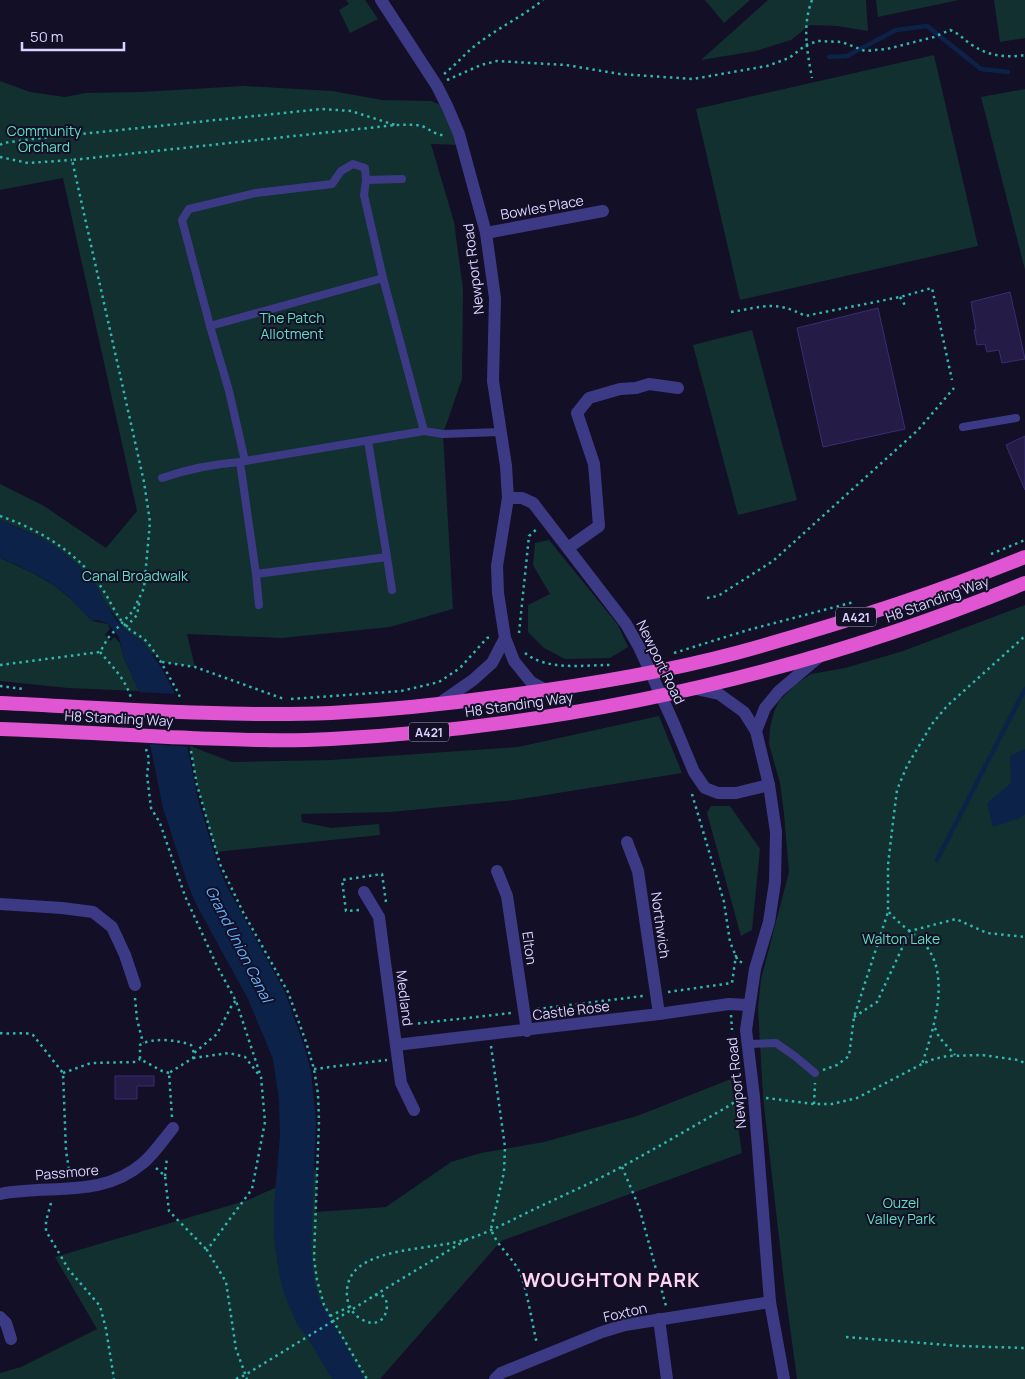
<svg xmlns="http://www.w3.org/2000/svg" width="1025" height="1379" font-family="Manrope,sans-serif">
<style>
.green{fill:#12302f}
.water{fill:#0c2248}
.pier{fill:#130f26}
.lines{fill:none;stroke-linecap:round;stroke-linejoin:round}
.stream{stroke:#0c2248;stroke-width:4.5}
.building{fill:#241b47;stroke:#3b2d73}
.path{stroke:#2fb8b0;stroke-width:2.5;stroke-dasharray:2.5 4;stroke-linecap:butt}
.service{stroke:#3d3a85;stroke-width:8}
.minor{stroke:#3d3a85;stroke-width:12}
.tertiary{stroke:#3d3a85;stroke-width:12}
.trunk{stroke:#e055d1;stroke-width:14}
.labels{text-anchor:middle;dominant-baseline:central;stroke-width:4;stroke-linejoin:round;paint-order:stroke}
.shield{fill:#130f26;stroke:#9e99be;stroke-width:1}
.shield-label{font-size:12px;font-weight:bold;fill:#d9d4ff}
.park-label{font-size:14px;fill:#5fe0c0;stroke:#130f26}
.street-label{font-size:14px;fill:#d9d4ff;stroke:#130f26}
.water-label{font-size:15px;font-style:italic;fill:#62b6ff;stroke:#130f26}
.district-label{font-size:19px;font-weight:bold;letter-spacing:1px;fill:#ffd6f0;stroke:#130f26}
</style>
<rect width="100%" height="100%" fill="#130f26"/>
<g class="green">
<path d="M346,0H365L378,19L350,33L339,10L349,4Z"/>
<path d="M705,0H750L724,23Z"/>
<path d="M768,0H866L868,31L837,26L810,25L791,40L756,51L701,60Z"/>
<path d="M876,0H959L878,17Z"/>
<path d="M994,0H1025V38L1000,42Z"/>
<path d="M934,55L978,246L740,300L696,109Z"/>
<path d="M0,81L30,92L65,97L85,93L140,92L244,86L332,91L382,100L431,101L448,108L462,145L431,144L454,222L463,289L462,379L443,434L453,609L390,627L282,638L187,634L195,667L161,662L155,654H151L142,641L125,630L80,567L60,550L40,537L0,520V484L44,506L106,548L137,511L63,178L0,190Z"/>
<path d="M1025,89V270L981,97Z"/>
<path d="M752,330L797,500L738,515L693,345Z"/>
<path d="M549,540L618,625L628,647L610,658L565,659L544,648L528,632V605L550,594L533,565L535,543Z"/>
<path d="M0,558L33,573L55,586L73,601L92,621L108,624L110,629L105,635L111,641L114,637L120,643L124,658L139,691L68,688L0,681Z"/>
<path d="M1025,605V1379H797L785,1290L763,1097L758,1008L761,979L789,872L784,814L780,783L769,744L770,727L774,712L779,701L796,684L811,674L845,668L903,651Z"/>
<path d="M659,716L682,773L515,800L391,812L301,814L302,822L331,828L379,824L380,835L216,852L197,785L190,746L232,762L331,760L518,747Z"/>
<path d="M711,806H730L760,849L752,930L741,936L707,813Z"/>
<path d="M731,1079L742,1153L501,1241L380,1379H0V1373L21,1367L97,1329L55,1257L248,1200L317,1169L316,1212L386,1207L451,1162L481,1153L544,1142L637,1116Z"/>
</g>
<g class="water">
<path d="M0,520L40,537L60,550L80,567L97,587L116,620L125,630L142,641L159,664L174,691L190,759L198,800L218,865L227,887L285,992L304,1046L311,1071L316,1120L311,1249L315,1285L320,1301L365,1379H332L309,1340L297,1324L284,1294L279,1273L274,1239V1206L280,1136L279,1100L273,1059L248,999L197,906L188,885L163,808L139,691L124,658L119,637L108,624L98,620L92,621C80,609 69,596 55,586C38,574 19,566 0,558Z"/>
<path d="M1025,749V814L1020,818L993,827L987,803L1011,783L1010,756Z"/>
</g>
<path class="pier" d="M137,692L177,694L190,747L148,744Z"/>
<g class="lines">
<g class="stream">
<path d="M829,57L847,56L896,30L927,26L981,69L1008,72"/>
<path d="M937,860L1025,689"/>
</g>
</g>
<g class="building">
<path d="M1010,292L1025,359L1002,363L999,350L987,352L985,344L977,345L974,330H976L971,302Z"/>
<path d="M878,308L905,429L823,447L797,328Z"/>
<path d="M1025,436V490L1006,445Z"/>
<path d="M115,1076H154V1086H137V1099H115Z"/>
</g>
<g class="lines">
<g class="path">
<path d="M812,0C802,26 807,51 812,78"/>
<path d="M444,74C457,64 467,51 480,42C500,27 523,16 543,0"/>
<path d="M447,80L481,65L497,61L566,65L620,74L693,79L767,66L789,58L806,45L818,41L842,42L865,51L887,49L934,37L950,30C959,33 964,40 972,45C988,56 1006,58 1025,55"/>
<path d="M0,145L3,143L33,139L322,109L351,111L395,125"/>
<path d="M0,157L28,163L72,160"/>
<path d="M900,297L906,307"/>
<path d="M731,312C762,307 776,300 805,316L900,297L932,288L952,380"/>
<path d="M0,516C38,529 75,551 99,584C109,597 115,615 126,626C132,633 141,635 147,642C160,658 169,677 179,694L180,699"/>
<path d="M991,554L1025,540"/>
<path d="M707,598L718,596L773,561L918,430L954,388"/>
<path d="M126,627L137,615L139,604L137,602"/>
<path d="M519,633L529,536L538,528"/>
<path d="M100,652C112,666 126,680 131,698"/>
<path d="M525,653C547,671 583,665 610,665"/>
<path d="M674,653L748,630L854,602"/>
<path d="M162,662L195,667L284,699"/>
<path d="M0,665L100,652L108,638L133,611L144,588L150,522L144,482L72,160L396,125C405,125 414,124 422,126C430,129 436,136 445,135"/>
<path d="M0,686L23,689"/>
<path d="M291,699L401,691L439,682L460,668L487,638L491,637"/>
<path d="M146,749L149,759L147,775L151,808L160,823L185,896L217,966L236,1001L261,1077L265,1122L252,1189L207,1250L226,1282L236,1349L247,1379"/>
<path d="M191,751L197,785L220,864L243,912L288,992L306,1042L314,1069L318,1094L319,1121L314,1258L317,1280L324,1305L367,1379"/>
<path d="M692,794L724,902L730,942L738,961L744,963"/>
<path d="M359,910L346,911L342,880L382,874L386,902"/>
<path d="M889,912C899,925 915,933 926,946C951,977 933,1031 922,1064"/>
<path d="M668,992L732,983L736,955"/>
<path d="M135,998L137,1019L143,1043"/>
<path d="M537,1009L643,996"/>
<path d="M731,1015L732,1030"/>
<path d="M854,1017L877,1002L910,931L956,919L987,933L1025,937"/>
<path d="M405,1025L511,1013"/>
<path d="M935,1028L939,1037L955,1055"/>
<path d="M0,1033C11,1035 24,1031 33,1035L63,1073L66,1151L70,1176"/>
<path d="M491,1046L505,1147L504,1172L491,1229C497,1247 514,1258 521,1275C528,1295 532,1323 537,1344"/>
<path d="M735,1055L738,1096"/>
<path d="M193,1058L229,1053L245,1057L259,1075"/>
<path d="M314,1069L387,1060"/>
<path d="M823,1070L837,1065L849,1056L854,1017L888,912V865L893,822L897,790L907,766L932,724L947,706L1025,636"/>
<path d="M63,1073L91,1063L136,1062L140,1059"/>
<path d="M169,1073L162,1071L140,1059V1045C152,1037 178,1040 191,1045L194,1053"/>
<path d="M766,1098L814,1104H832L857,1098L922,1064L934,1059L947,1056L982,1055L1018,1060L1025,1063"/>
<path d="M814,1104L815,1083"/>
<path d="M172,1117L169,1073L193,1058L194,1053L217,1034L233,1003L236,1001"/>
<path d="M622,1167L639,1207L666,1306"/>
<path d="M156,1168L165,1176L169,1211L207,1250"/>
<path d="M165,1176L167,1157"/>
<path d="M51,1203L46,1221V1231L69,1270L100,1306L106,1329L114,1379"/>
<path d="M375,1295L466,1240"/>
<path d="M330,1316L349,1307"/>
<path d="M846,1337L960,1346L1025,1348"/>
<path d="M236,1379L245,1375L369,1299C395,1279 393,1338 361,1319C343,1309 342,1280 359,1267C385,1247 437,1249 468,1239C493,1231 517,1217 541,1206C568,1193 596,1181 623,1166C660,1146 696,1125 732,1104L738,1096H741"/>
</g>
<g class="service">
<path d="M366,180L402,179"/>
<path d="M210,326L182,220L189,209L256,193L332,184L341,171L353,164L365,168L366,180L364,195L383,278"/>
<path d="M963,427L1016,418"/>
<path d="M424,431L383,278L210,326L229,391L245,461L424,431L443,434L500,432"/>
<path d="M245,461L240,462L256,574L387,557L368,441"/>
<path d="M162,478C188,469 213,464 240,462"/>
<path d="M387,557L392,590"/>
<path d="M256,574L259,605"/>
<path d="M747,1044L776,1043L796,1057L815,1073"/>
</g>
<g class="minor">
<path d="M486,233L603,211"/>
<path d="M568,548L599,526L594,464L577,413L589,398L620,389L636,388L649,384L678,388"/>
<path d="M627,842L638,871L659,1014"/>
<path d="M497,871L507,896L527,1031"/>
<path d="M364,892L379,917L401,1083L414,1110"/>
<path d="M0,904L62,908L93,912L112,927L125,955L135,985"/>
<path d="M396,1045L659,1014L729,1004L749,1005"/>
<path d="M0,1194C50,1184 101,1199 143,1163C154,1154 163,1140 173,1128"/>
<path d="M0,1317L6,1323L11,1339"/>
<path d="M659,1319L667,1379"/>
<path d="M495,1379L501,1373L602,1332L625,1325L770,1302"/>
</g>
<g class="tertiary">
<path d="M381,0L437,86L448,108L459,134L486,233L495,298L493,381L506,466L508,498L497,566L498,593L505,638L514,661L531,682L546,690"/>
<path d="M508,498H522L533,503L626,624L639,647L674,724L694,772L705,788L718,793H736L769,785"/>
<path d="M696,689L719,694L744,712L756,731"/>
<path d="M437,705L473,680L492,663L505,638"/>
<path d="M784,1379L770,1302L754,1097L746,1030L755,969L769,922L775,882L776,832L769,785L756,731L765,708L779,691L819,657"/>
</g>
<g class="trunk">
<path d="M0,703C110,708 221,717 331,713C389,710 446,704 503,696C580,686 661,673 736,653C834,626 931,595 1025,557"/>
<path d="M0,729C56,731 112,734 168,737C222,739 277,742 331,739C573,726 801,675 1025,583"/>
</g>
</g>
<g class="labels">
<g class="shield">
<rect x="836" y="607.5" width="40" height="19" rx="4"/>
<rect x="409" y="722.5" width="40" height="19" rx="4"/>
</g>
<g class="shield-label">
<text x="856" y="617">A421</text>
<text x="429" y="732">A421</text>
</g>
<g class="park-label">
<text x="44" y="130">Community<tspan x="44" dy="16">Orchard</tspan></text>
<text x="292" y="317">The Patch<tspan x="292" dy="16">Allotment</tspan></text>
<text x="135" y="575">Canal Broadwalk</text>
<text x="901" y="938">Walton Lake</text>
<text x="901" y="1202">Ouzel<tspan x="901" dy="16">Valley Park</tspan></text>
</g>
<g class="street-label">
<text transform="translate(542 207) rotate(-10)">Bowles Place</text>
<text transform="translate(473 269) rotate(-97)">Newport Road</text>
<text transform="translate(937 599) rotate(-20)">H8 Standing Way</text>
<text transform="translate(661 662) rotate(64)">Newport Road</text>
<text transform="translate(519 704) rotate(-8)">H8 Standing Way</text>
<text transform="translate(119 718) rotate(3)">H8 Standing Way</text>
<text transform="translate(661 925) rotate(82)">Northwich</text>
<text transform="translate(530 948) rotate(82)">Elton</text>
<text transform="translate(405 998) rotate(83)">Medland</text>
<text transform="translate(571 1010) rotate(-7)">Castle Rose</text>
<text transform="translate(736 1083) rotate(-96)">Newport Road</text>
<text transform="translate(67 1172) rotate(-5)">Passmore</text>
<text transform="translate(625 1312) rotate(-13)">Foxton</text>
</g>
<g class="water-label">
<text transform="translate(239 944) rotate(63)">Grand Union Canal</text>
</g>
<g class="district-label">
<text x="611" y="1280">WOUGHTON PARK</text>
</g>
</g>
<path d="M22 42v8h102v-8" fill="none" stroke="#d9d4ff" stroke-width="2.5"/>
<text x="30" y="42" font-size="15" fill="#d9d4ff" stroke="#130f26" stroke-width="4" paint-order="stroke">50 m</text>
</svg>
